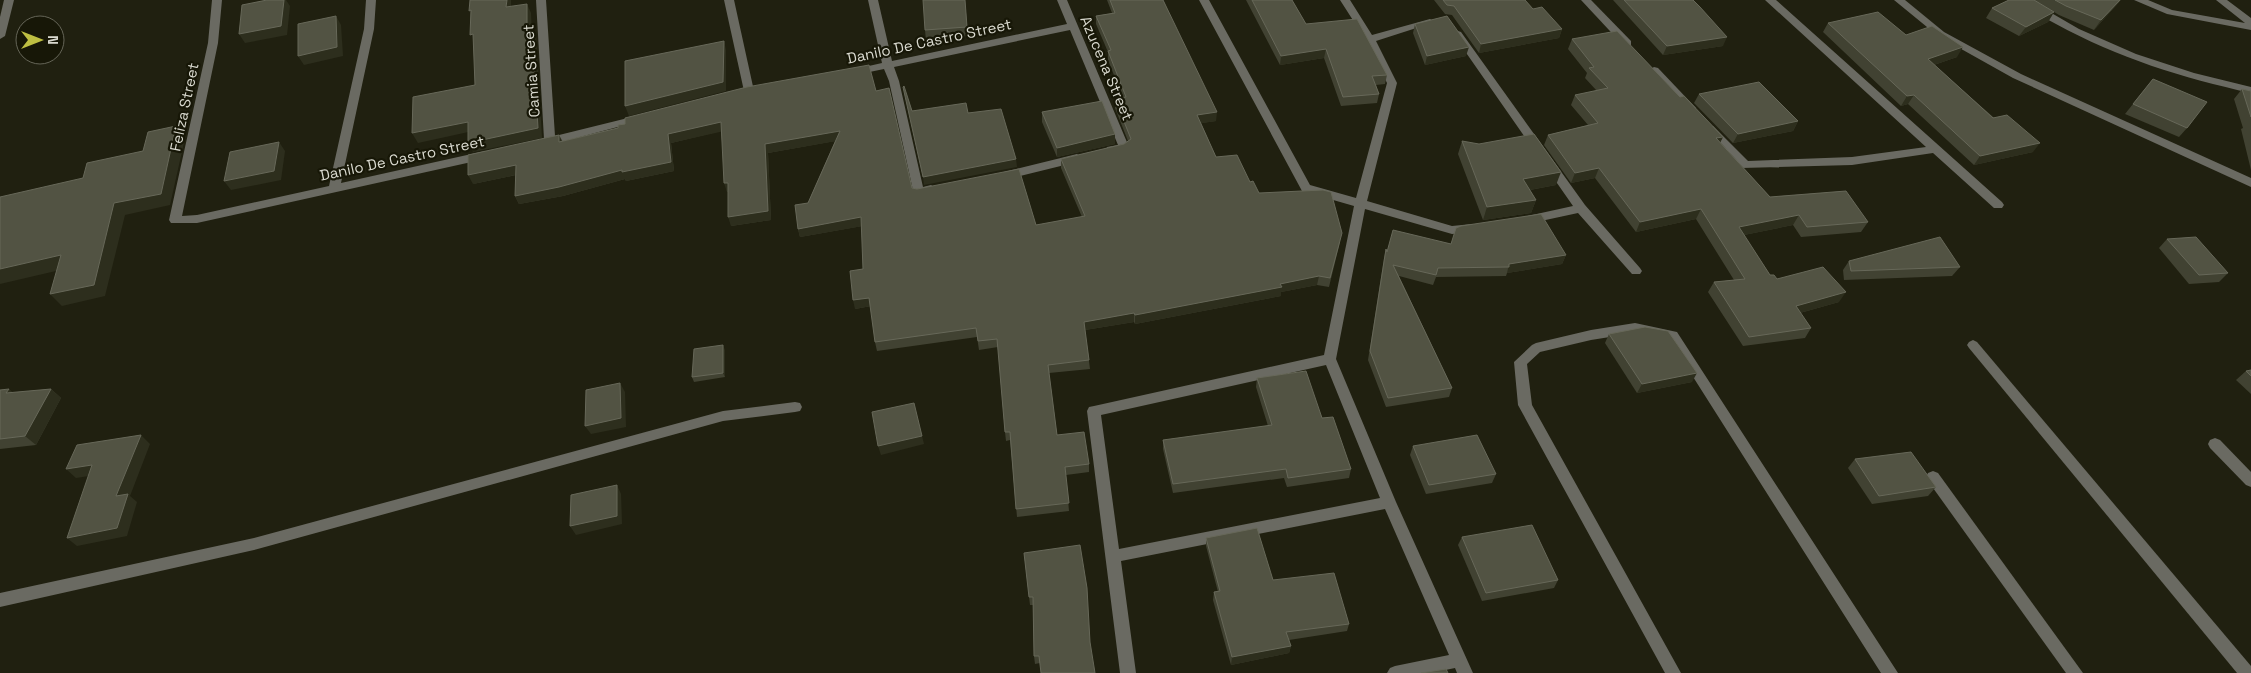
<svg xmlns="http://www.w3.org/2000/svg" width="2251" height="673" font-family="'Space Grotesk',sans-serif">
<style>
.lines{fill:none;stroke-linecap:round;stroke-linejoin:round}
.minor{fill:#6a6a62;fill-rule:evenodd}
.wall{fill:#414232}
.shaded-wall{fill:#2d2e1d}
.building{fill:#525343;stroke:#676859}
.labels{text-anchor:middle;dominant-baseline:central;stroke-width:4.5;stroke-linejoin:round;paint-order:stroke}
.street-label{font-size:15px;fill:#d9d9cf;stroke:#171707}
</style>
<rect width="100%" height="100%" fill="#202010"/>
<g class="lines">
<g class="minor">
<path d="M4,0H14L5,36L0,39V17Z"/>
<path d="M212,0H222L218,43L182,216L197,215L329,186L364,29L366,0H376L374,29L341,183L485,151L490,155L485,159L197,223H171L169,220L208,43Z"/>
<path d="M536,0H546L555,136L640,115L644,116V120L546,146L542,145L541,142L544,139Z"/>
<path d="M724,0H734L754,91L753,93L749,94L744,91Z"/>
<path d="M868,0H878L892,61L1067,24L1057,0H1067L1129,147L1128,150L1111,154L1106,150L1107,147L1118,145L1070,30L894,67L899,81L923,187L931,185L937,189C933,194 920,197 914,195L889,81L884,69L855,75L850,72L851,70L882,63Z"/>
<path d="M1199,0H1209L1310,185L1356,198L1387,83L1365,39L1340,0H1350L1372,35L1430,19L1435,22L1376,41L1397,83L1367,201L1452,226L1472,224L1478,228L1472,232L1452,234L1365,209L1336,359L1396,502L1473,673H1457L1455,668L1431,673H1387L1390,668L1395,666L1449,655L1385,509L1121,561L1136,673H1120L1087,411L1089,407L1094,406L1324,355L1354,206L1302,191ZM1326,365L1380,498L1119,549L1101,415Z"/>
<path d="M1581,0H1591L1631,41V45H1623Z"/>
<path d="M1765,0H1776L2002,202L2004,205L2002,208H1994L1933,153L1852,165L1741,168L1705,130L1704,128L1705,126H1713L1748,161L1852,157L1926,147Z"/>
<path d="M1894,0H1905L1944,32L2021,74L2251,178V187L2013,78L1938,36Z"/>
<path d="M2017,0H2029L2079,29L2136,54L2194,73L2251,87V93C2183,78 2118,58 2056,24C2044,17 2027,10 2017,0Z"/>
<path d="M2134,0H2148L2172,10L2245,23L2216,0H2227L2251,18V30L2167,14Z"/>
<path d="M1458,31L1461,32L1585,205L1640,268L1642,271L1640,274H1632L1578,213L1527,224L1523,223L1521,220L1523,217L1573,206L1453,34Z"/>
<path d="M1654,67L1658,68L1696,108V112H1688L1650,72L1649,70Z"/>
<path d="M1077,154L1082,158L1081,161L1004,180L998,176L1004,172Z"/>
<path d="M1635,323L1677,332L1898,673H1881L1669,339L1635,333L1591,340L1540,352L1527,364L1532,405L1681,673H1665L1518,405L1514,362L1532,345L1536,343L1591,330Z"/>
<path d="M1973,340L1977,342L2251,666V673H2237L1969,348L1967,345L1969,342Z"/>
<path d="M795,402L800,403L802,407L800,411L795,412L723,421L254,550L0,607V593L254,538L723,411Z"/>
<path d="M2215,438L2220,440L2251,472V487L2246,485L2210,448L2208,444L2210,440Z"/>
<path d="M1933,471L1938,473L2083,673H2066L1928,481L1926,477L1928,473Z"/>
</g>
</g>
<g class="wall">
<path d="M965,0L968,36L926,40L925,30Z"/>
<path d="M1107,0H1163L1216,121L1201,123L1216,157L1250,182L1259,193L1340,242L1329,287L1317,285L1281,292V296L1135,324L1134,322L1085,330L1090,369L1049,373L1057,435L1089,464V472L1066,475L1069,511L1017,517L1010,440L1006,441L1005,432L998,347L979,350L977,337L877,351L875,342L871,306L855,309L863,269L862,226L800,237L798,229L808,203L835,141L768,153L771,220L731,226L728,192H727L721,131L671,143L674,171L626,181L625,179L563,196L519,204L515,196L516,175L473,184L559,135L563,142L876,91L912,188L1036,225L1082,217L1061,168V159L1124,144L1128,141L1115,108V99L1123,98L1108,60V52L1096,24V16L1112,13Z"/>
<path d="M1246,0H1292L1306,24L1387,75L1385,84L1376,85L1379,94L1377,103L1341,106L1324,58L1280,65Z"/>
<path d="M1434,0H1525L1533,9L1562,29L1559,38L1479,53L1452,15L1445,14Z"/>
<path d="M1613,0H1693L1723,46L1663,55Z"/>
<path d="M2009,0H2121L2094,30L2059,15L2054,12L2048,22L2019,36L1986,18L1992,8Z"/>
<path d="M1828,23L1906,35L1957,57L1934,65L2033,152L1974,165L1908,104L1901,106L1823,32Z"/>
<path d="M1415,24L1466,56L1425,65L1413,33Z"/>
<path d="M1572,39L1680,97L1723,137L1720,142L1770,197L1868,222L1861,232L1801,237L1793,225L1744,235L1770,275L1777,279L1839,302L1800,313L1811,328L1805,338L1743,346L1708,292L1714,282L1734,280L1696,219L1636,232L1595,178L1571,183L1544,145L1548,135L1588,125L1571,105L1575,95L1597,91L1585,78L1587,73L1568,49Z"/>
<path d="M2153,79L2187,128L2179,137L2125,114Z"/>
<path d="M2242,89L2251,91V170L2241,129L2243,128L2234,99Z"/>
<path d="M1699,94L1798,121L1793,131L1733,143L1694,103Z"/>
<path d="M1042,112L1115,144L1057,157L1042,122Z"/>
<path d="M1462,141L1556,185L1530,190L1536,200L1531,213L1483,220L1458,154Z"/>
<path d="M2167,239L2228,273L2219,282L2189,284L2159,248Z"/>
<path d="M1451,244L1566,255L1562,264L1507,273L1506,276L1436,277L1433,285L1399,276L1452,388L1449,397L1386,407L1368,360L1384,258L1386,249L1387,252Z"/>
<path d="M1849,261L1960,267L1952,276L1844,280L1843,270Z"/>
<path d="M1609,334L1692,382L1637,393L1605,343Z"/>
<path d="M725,350V377L694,382L692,377Z"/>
<path d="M2251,370V394L2236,380L2246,371Z"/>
<path d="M1257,378L1322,418L1351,469L1349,478L1287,487L1284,478L1173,493L1163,449V440L1268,426L1256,387Z"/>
<path d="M51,389L61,398L36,445L0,449V390L14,393Z"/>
<path d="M1413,446L1496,474L1492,483L1426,494L1410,455Z"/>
<path d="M1855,459L1936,487L1928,496L1872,504L1848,468Z"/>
<path d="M1462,537L1558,580L1554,588L1482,601L1458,545Z"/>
<path d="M1206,538L1273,580L1349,624L1347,631L1289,640L1291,646L1289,653L1231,665L1213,600L1214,592H1218L1206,546Z"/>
<path d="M1024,553L1090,642L1040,663L1035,664L1034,656L1033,605H1030Z"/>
</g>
<g class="shaded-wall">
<path d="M284,0H286L290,6L287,35L245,43L239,34Z"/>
<path d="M507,0H511V17L506,7Z"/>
<path d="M2120,0H2121L2094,30L2101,20Z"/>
<path d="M527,4L531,13L532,36L527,27Z"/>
<path d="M2054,12L2048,22L2019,36L2026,27Z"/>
<path d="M336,16L341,25L343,56L304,65L298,56Z"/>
<path d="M532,26L536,35L542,138L473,152L468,143Z"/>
<path d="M1562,29L1559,38L1479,53L1481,44Z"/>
<path d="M1727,37L1723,46L1663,55L1667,46Z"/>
<path d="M724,41L726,50V91L629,116L625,106Z"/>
<path d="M1469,47L1466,56L1425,65L1427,56Z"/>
<path d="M1963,47L1957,57L1922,69L1928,59Z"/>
<path d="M1326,49L1324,58L1280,65L1281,56Z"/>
<path d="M1914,95L1908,104L1901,106L1907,96Z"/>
<path d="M1217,112L1216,121L1197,124V115Z"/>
<path d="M1798,121L1793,131L1733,143L1738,134Z"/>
<path d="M468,122L473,131L418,143L412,133Z"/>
<path d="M721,122L724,131L671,143L674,171L626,181L625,179L563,196L519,204L515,196L622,170L668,134Z"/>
<path d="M176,126L185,138L170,205L125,215L105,296L62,306L50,294L114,203Z"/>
<path d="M840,131L842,140L768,153L771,220L731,226L728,217L765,144Z"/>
<path d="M1115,134V144L1057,157V148Z"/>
<path d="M559,135L563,144L559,142Z"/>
<path d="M1723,137L1718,147L1716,138Z"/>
<path d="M279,142L285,151L281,180L231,190L224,181Z"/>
<path d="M2040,143L2033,152L1974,165L1980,156Z"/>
<path d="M1016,159L1017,167L924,185L923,177Z"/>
<path d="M516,165L520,174L473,184L468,175Z"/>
<path d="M1599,168L1595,178L1571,183L1575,173Z"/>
<path d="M1561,172L1556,185L1519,192L1523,179Z"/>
<path d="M724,183H728L731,191L727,192Z"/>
<path d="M1536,200L1531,213L1483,220L1487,207Z"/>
<path d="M1701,209L1696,219L1636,232L1640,222Z"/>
<path d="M1799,215L1793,225L1734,237L1739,227Z"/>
<path d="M861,217L863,226L800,237L798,229Z"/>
<path d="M61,255L73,267L0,284V269Z"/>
<path d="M1566,255L1562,264L1507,273L1509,264Z"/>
<path d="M1319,276L1317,285L1281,292V296L1135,324V315L1280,284Z"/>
<path d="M1846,292L1839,302L1789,316L1796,306Z"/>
<path d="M869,298L871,306L855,309L853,300Z"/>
<path d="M1134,313V322L1085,330L1084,322Z"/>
<path d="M723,345L725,350V377L723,373Z"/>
<path d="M1697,373L1692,382L1637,393L1642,384Z"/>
<path d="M620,383L625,392L626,427L591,434L585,426Z"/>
<path d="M9,389L19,398L6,393Z"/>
<path d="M51,389L61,398L36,445L25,436Z"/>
<path d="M141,435L150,444L130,496L137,502L127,536L77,546L67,538L116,496Z"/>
<path d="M922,436L924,444L881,455L878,446Z"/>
<path d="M92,465L102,474L76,478L66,469Z"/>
<path d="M617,485L621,494L622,524L576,535L570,526Z"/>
<path d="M1291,646L1289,653L1231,665L1232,657Z"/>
</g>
<g class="building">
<path d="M267,0H284L281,26L239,34L242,5Z"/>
<path d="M470,0H507L506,7L527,4V27L532,26L538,128L468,143V122L412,133L413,97L475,85L473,34L470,35L471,10L469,11Z"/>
<path d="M923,0H965L967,27L925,30Z"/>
<path d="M1110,0H1163L1217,112L1197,115L1216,157L1237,155L1250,182L1253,181L1259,193L1323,190L1331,192L1342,233L1330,278L1319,276L1280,284L1282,287L1135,315L1134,313L1084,322L1089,360L1048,365L1057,435L1084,432L1089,464L1065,467L1069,503L1016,509L1010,432H1005L997,339L978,341L976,328L875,342L869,298L853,300L850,271L863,269L861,217L798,229L795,205L808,203L840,131L765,144L768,211L728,217V183H724L721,122L668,134L671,162L622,172V170L559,187L515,196L516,165L468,175V155L559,135V142L618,128V125L625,124V118L747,87L869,65L876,91L889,88L912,188L917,189L1019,169L1036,225L1085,216L1061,159L1124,144L1131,139L1115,99L1126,97L1108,51L1111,50L1096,16L1115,13Z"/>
<path d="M1252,0H1292L1306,24L1357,19L1387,75L1372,76L1379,94L1343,97L1326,49L1281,56Z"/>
<path d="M1443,0H1525L1533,9L1542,7L1562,29L1481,44L1454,6L1447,5Z"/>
<path d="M1624,0H1693L1700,7L1727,37L1667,46Z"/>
<path d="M2009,0H2034L2054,12L2026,27L1992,8Z"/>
<path d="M2055,0H2120L2101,20L2066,6Z"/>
<path d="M1878,12L1906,35L1932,26L1963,47L1928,59L1993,118L2007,115L2040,143L1980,156L1914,95L1907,96L1828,23Z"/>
<path d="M336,16L337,47L298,56V24Z"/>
<path d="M1447,16L1469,47L1427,56L1415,24Z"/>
<path d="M1617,31L1680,97L1684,96L1723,137L1716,138L1770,197L1846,191L1868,222L1807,227L1799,215L1739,227L1770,275H1774L1777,279L1823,267L1846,292L1796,306L1811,328L1749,337L1714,282L1745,279L1701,209L1640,222L1599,168L1575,173L1548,135L1598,123L1575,95L1608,88L1589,68L1594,67L1572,39Z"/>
<path d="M724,41L723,82L625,106V61Z"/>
<path d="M2153,79L2207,102L2187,128L2133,104Z"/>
<path d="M1759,82L1798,121L1738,134L1699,94Z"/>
<path d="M904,86L912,111L966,103L968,113L1001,109L1016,159L923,177L903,87Z"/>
<path d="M2242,89L2251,91V117Z"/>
<path d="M1102,101L1115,134L1057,148L1042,112Z"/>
<path d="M176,126L161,194L114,203L94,285L50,294L61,255L0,269V197L83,178L87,163L143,151L148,132Z"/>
<path d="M1534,134L1561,172L1523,179L1536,200L1487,207L1462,141L1479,144Z"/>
<path d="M279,142L274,171L224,181L230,152Z"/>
<path d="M1541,214L1566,255L1509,264V267L1438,268L1436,275L1393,265L1452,388L1388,398L1370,351L1386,249L1387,252L1393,230L1451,244L1456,228L1461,226Z"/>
<path d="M1940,237L1960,267L1851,271L1849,261Z"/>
<path d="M2196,237L2228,273L2199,275L2167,239Z"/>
<path d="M1645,327L1668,331L1697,373L1642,384L1609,334Z"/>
<path d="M723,345V373L692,377L694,349Z"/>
<path d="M2251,370V376L2246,371Z"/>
<path d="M1306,371L1322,418L1333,417L1351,469L1288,478L1286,469L1173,484L1163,440L1272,425L1257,378Z"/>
<path d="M620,383L621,418L585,426L586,390Z"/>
<path d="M9,389L6,393L51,389L25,436L0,439V390Z"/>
<path d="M914,403L922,436L878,446L872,412Z"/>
<path d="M141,435L116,496L128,494L117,528L67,538L92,465L66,469L77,445Z"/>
<path d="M1477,435L1496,474L1429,485L1413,446Z"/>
<path d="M1911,452L1936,487L1879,496L1855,459Z"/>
<path d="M617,485V516L570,526L571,495Z"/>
<path d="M1532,525L1558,580L1486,593L1462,537Z"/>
<path d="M1257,528L1273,580L1334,573L1349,624L1286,632L1291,646L1232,657L1214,592L1220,591L1206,538Z"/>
<path d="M1080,545L1087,588L1090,642L1095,673H1041L1039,656H1034L1033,597H1029L1024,553Z"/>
<path d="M1446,669L1448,673H1421Z"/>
</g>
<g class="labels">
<g class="street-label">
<text transform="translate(929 41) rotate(-12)">Danilo De Castro Street</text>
<text transform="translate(1107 68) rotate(67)">Azucena Street</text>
<text transform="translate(531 71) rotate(-94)">Camia Street</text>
<text transform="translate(184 107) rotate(-78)">Feliza Street</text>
<text transform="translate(402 158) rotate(-12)">Danilo De Castro Street</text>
</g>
</g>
<g transform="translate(40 40) rotate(90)"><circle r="24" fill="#171707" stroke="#656557"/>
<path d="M0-4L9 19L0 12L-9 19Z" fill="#bebf42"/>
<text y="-8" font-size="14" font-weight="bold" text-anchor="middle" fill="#d9d9cf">N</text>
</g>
</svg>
